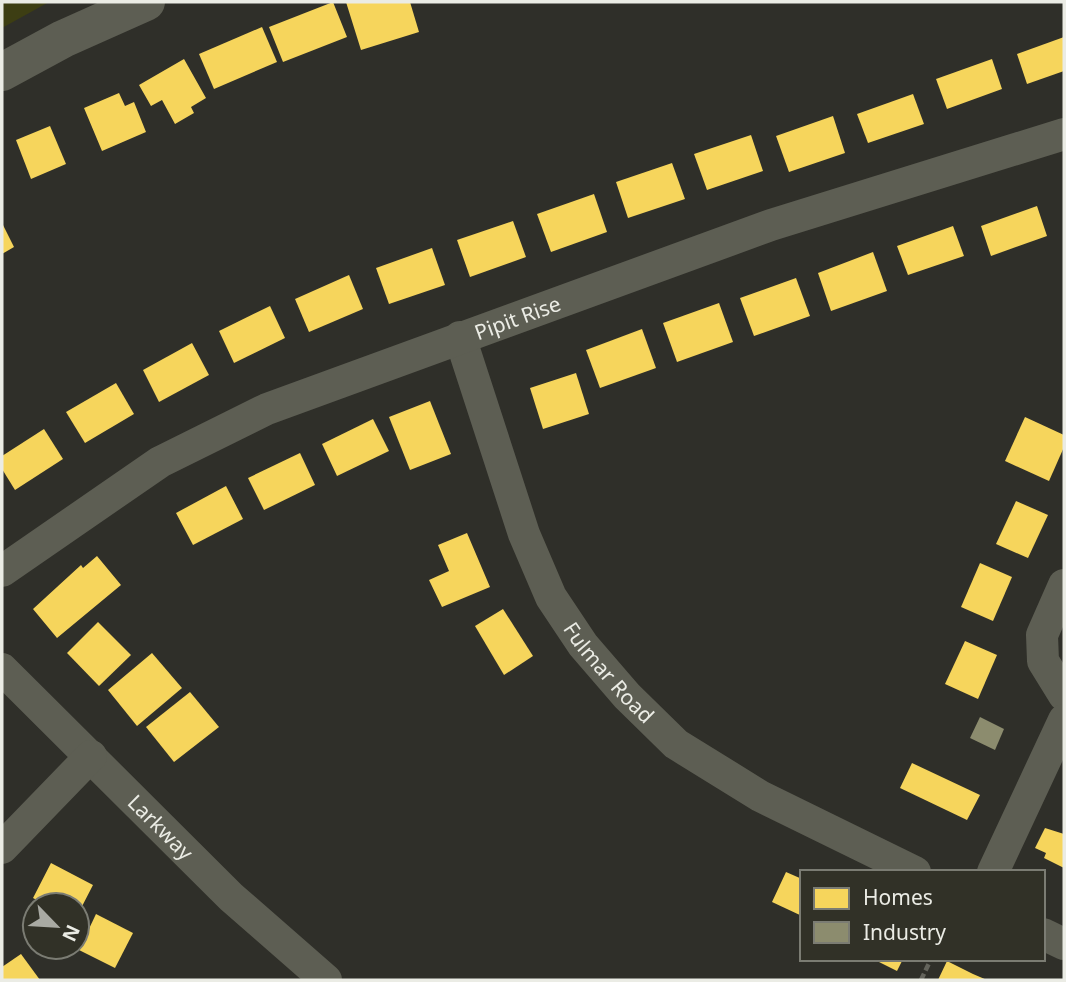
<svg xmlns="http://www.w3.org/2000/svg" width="1066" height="982" font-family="'Noto Sans',sans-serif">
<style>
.green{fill:#3d3e13}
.homes{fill:#f6d55c}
.industry{fill:#8c8c6e}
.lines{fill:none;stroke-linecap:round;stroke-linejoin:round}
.path{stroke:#64645c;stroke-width:4.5;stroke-dasharray:7 3.5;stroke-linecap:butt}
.minor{stroke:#5d5e53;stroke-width:32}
.tertiary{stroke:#5d5e53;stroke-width:38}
.labels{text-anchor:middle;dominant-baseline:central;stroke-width:7;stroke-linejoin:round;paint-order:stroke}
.street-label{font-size:21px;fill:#ebece5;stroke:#313127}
</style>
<rect width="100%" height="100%" fill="#2f2f29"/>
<path class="green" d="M2,2H49L2,28Z"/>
<g class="homes">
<path d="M333,2L347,37L283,62L269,27Z"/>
<path d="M346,2H410L419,32L361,50Z"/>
<path d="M262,27L277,62L214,89L199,54Z"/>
<path d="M1064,37V71L1027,84L1017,54Z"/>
<path d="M184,59L206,98L191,107L194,113L175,124L162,100L151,106L139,85Z"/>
<path d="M992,59L1002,89L947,109L936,79Z"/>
<path d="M119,93L125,106L134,102L146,132L102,151L84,108Z"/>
<path d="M913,94L924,124L868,143L857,114Z"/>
<path d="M833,116L845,153L789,172L776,136Z"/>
<path d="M50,126L66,164L31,179L16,140Z"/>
<path d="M751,135L763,171L707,190L694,154Z"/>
<path d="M672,163L685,199L628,218L616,182Z"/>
<path d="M594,194L607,232L551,252L537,214Z"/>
<path d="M1037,206L1047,236L991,256L981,226Z"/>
<path d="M513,221L526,257L470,277L457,240Z"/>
<path d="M2,223L14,247L2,254Z"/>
<path d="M953,226L964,256L908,275L897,246Z"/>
<path d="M432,248L445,285L389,304L376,268Z"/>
<path d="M873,252L887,291L831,311L818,273Z"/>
<path d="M349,275L363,309L309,332L295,299Z"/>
<path d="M796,278L810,316L754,336L740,298Z"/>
<path d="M719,303L733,342L677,362L663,323Z"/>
<path d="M270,306L285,338L234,363L219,331Z"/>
<path d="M642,329L656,368L600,388L586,350Z"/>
<path d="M192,343L209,375L159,402L143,370Z"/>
<path d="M576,373L589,414L543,429L530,388Z"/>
<path d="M116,383L134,414L85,443L66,412Z"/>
<path d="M430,401L451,454L410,470L389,417Z"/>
<path d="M1025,417L1064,435V447L1049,481L1005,461Z"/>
<path d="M373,419L389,451L337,476L322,444Z"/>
<path d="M44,429L63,459L15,490L2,469V456Z"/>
<path d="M300,453L315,485L264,510L248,478Z"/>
<path d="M226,486L243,519L193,545L176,513Z"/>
<path d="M1016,501L1048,515L1028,558L996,544Z"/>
<path d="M467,533L490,587L442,607L429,580L449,571L438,545Z"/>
<path d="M97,556L121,585L57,638L33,609L81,565L83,568Z"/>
<path d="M980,563L1012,577L993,621L961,607Z"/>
<path d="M503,609L533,656L504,675L475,626Z"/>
<path d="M98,622L131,655L99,686L67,653Z"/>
<path d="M965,641L997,655L978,699L945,684Z"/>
<path d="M152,653L182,688L137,726L108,690Z"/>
<path d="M190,692L219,727L174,762L146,727Z"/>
<path d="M912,763L980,795L967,820L900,788Z"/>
<path d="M1045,828L1064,834V868L1044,858L1046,853L1035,848Z"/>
<path d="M51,863L93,885L77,916V905H46L33,898Z"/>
<path d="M786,872L802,879V916L772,902Z"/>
<path d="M96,914L133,933L115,968L79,950Z"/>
<path d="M21,954L40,980H2V967Z"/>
<path d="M873,959H903L897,971Z"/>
<path d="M947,961L973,974L987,980H938Z"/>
</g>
<path class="industry" d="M980,717L1004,729L995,750L970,738Z"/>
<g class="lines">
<path class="path" d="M921,980L931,959"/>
<g class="minor">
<path id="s1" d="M460,337L524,534L551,597L583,645L627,696L676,744L760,796L915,872"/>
<path id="s2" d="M2,571L160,462L267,409L771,225L1064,134"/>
<path d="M1064,585L1042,635L1043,661L1064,695"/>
<path id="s3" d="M2,669L231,897L326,980"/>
<path d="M2,848L91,756"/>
<path d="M993,872L1064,720"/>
<path d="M1043,934L1064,944"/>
</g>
<path class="tertiary" d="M2,72L63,39L146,2"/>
</g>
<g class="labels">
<g class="street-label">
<text stroke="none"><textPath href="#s2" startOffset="578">Pipit Rise</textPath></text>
<text stroke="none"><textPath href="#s1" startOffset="371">Fulmar Road</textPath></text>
<text stroke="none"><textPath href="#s3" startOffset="224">Larkway</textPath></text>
</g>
</g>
<rect width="1066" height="982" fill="none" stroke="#ebece5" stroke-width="7"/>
<rect x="800" y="870" width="245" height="91" fill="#313127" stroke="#7b7c73" stroke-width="2"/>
<rect x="814" y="888" width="35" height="21" fill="#f6d55c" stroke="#7b7c73" stroke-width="2"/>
<text x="863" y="905" font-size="21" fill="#ebece5">Homes</text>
<rect x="814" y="922" width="35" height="21" fill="#8c8c6e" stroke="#7b7c73" stroke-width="2"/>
<text x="863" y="940" font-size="21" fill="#ebece5">Industry</text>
<g transform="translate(56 926) rotate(115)"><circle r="33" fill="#313127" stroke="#7b7c73" stroke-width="2"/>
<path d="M0-5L12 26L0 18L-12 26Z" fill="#a9aaa3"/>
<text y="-10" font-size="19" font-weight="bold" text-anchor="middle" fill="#ebece5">N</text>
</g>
</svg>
